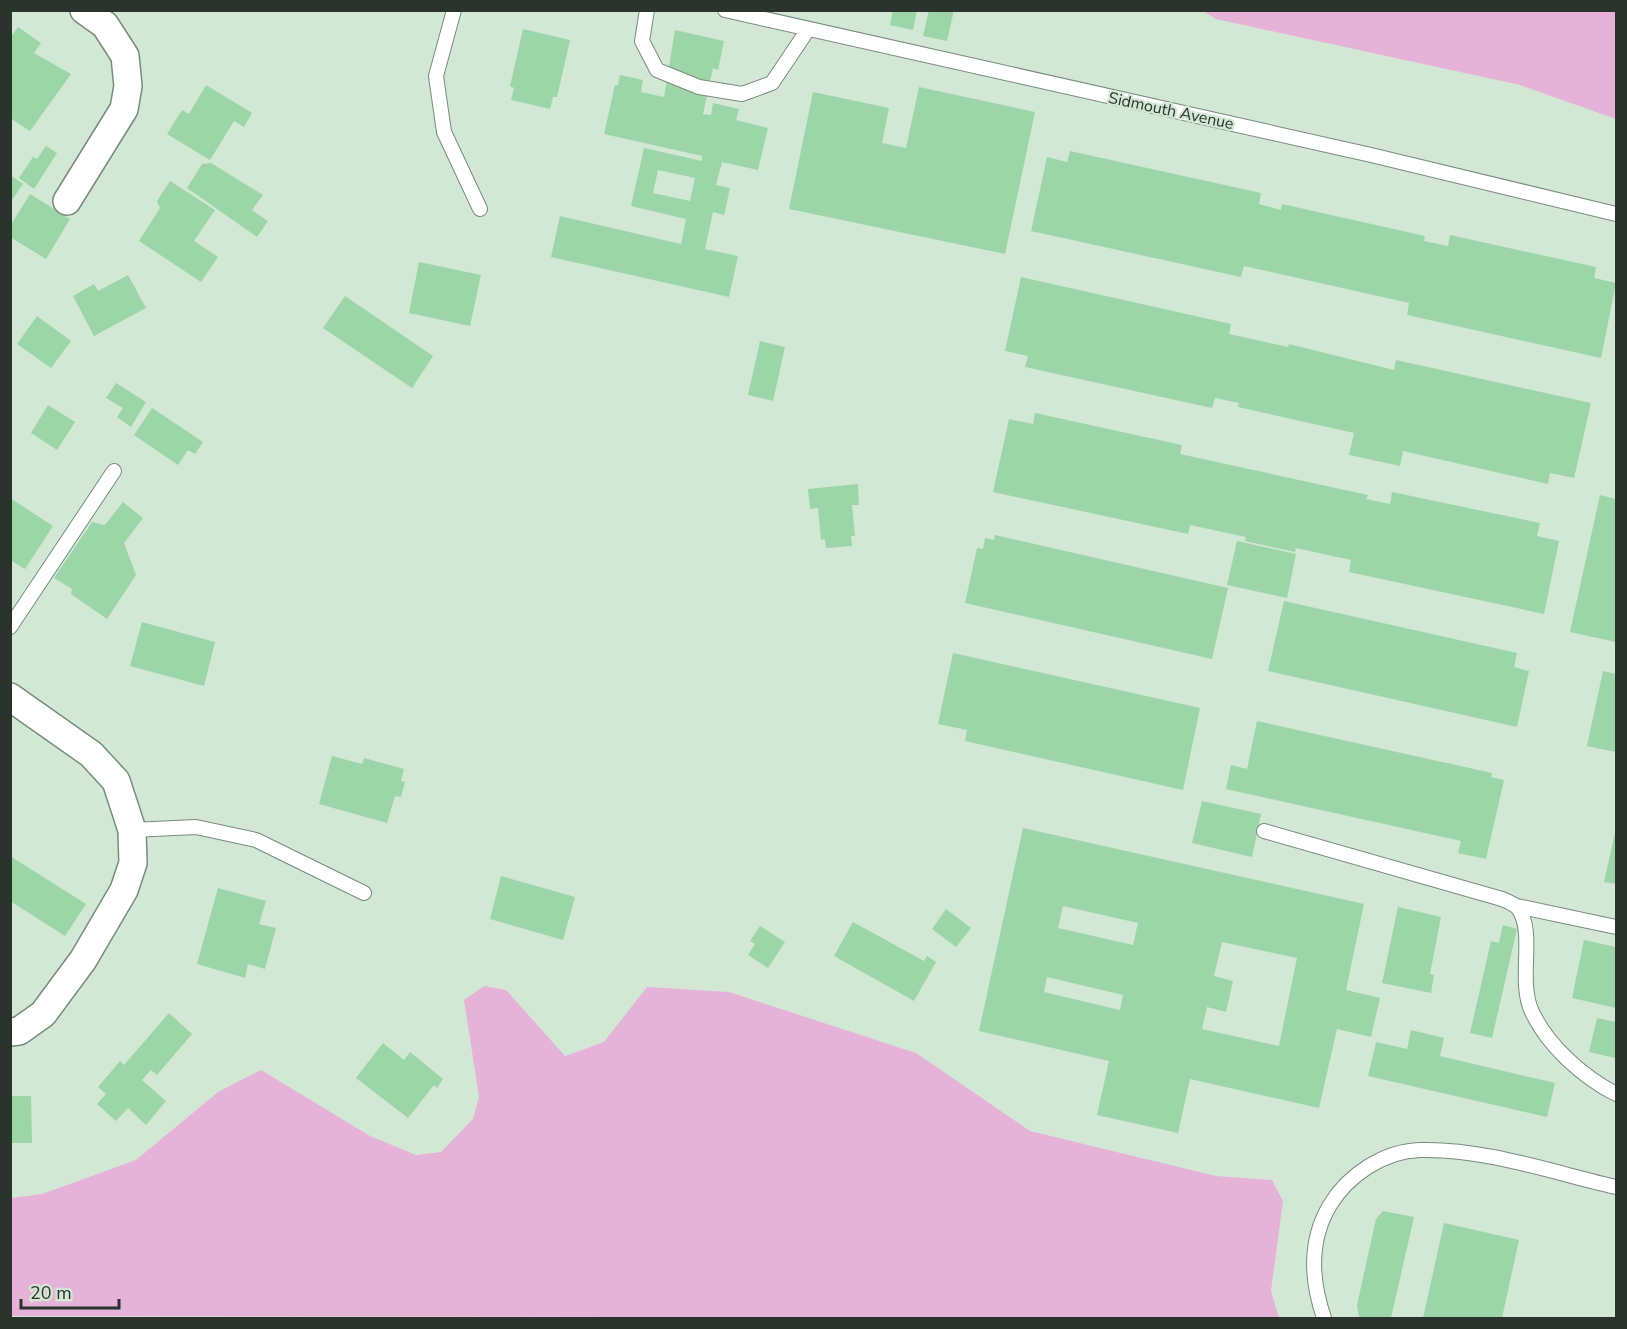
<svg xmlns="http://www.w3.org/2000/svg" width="1627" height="1329" font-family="'Nunito Sans',sans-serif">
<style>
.green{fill:#e6b3d8}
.building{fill:#9cd5a7;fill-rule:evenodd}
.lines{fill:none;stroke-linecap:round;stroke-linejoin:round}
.lane-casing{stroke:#788c7b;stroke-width:16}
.street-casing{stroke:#788c7b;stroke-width:30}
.lane{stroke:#fff;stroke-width:14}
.street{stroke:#fff;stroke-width:27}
.labels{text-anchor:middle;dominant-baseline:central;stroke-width:4.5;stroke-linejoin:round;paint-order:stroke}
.street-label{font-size:16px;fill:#2a332c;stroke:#d2e8d5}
</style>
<rect width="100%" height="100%" fill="#d2e8d5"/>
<g class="green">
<path d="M1203,11H1616V119L1520,85L1216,19Z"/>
<path d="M484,986L506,990L565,1056L604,1042L647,987L729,992L916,1053L1030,1131L1216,1176L1272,1180L1283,1201L1271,1291L1279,1318L11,1316V1198L42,1194L136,1160L218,1092L261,1070L370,1136L416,1155L441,1152L473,1119L479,1097L464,1000Z"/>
</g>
<g class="building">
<path d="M893,10H917L913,30L890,25Z"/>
<path d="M929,10H954L947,41L923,36Z"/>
<path d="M18,27L41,43L34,53L71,74L30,131L10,118V38Z"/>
<path d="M523,29L570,40L557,97H553L550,109L511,100L514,88L510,86Z"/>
<path d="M675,30L724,41L718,70L713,68L703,114L711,115L713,103L739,109L736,120L768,128L758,170L722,162L716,185L730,188L724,215L713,212L705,249L738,256L729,297L551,257L560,216L681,244L686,219L631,206L644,148L702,161V156L604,134L615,85H618L620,75L643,80L641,92L664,97ZM658,170L695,178L690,201L653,193Z"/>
<path d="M206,85L252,113L244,127L234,121L210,160L167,134L182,110L189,114Z"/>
<path d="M919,87L1035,112L1005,254L789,209L813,92L889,108L882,143L906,148Z"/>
<path d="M46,146L57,153L34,189L19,178L33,157L37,159Z"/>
<path d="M1070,151L1261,193L1259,204L1281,210L1282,204L1425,236L1424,241L1448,246L1450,235L1596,267L1594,278L1616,283L1601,358L1407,315L1409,303L1244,266L1241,277L1031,231L1047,157L1067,162Z"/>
<path d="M211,163L263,195L252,210L268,221L257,237L187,188L202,164Z"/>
<path d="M10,175L23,184L10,203Z"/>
<path d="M170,181L215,210L194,241L218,257L201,282L139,241L160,208L157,201Z"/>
<path d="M30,194L70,219L46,259L10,237V226Z"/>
<path d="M419,262L481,275L470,326L409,313Z"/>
<path d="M128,275L146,308L94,336L73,296L94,284L98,291Z"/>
<path d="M1021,277L1231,324L1229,334L1288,347L1289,344L1394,370L1396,360L1591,403L1574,478L1550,473L1548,484L1403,451L1400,466L1349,455L1354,433L1238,407L1239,403L1215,398L1212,408L1025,367L1028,356L1005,351Z"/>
<path d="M345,296L433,356L412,388L323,328Z"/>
<path d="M37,316L71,341L51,368L17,344Z"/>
<path d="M760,341L785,347L773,401L748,395Z"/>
<path d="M116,383L146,402L131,427L117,417L123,408L106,398Z"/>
<path d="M48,405L75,422L57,450L31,433Z"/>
<path d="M152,408L203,442L195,454L188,450L178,465L134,435Z"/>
<path d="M1035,413L1182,445L1180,454L1368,495L1366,499L1390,504L1392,492L1540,523L1537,536L1559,541L1544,614L1349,572L1351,560L1296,548L1295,552L1245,541L1246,537L1190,525L1188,534L993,492L1009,419L1033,424Z"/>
<path d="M858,484L859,505H852L855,536H851L852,546L826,548L825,539L821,540L818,508L810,509L808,489Z"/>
<path d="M1600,495L1616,499V642L1570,632Z"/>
<path d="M10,498L53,526L25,569L10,560Z"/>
<path d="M123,502L143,518L124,543L136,575L107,619L71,594L72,589L54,578L92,522L105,525Z"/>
<path d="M995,535L1228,588L1212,659L965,603L977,548L983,549L985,538L994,540Z"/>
<path d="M1237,541L1296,554L1287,598L1227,585Z"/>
<path d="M1284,601L1517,653L1514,667L1529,671L1517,727L1268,671Z"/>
<path d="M142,622L215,642L204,686L130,666Z"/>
<path d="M953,653L1200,708L1183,790L965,741L967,730L938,724Z"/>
<path d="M1603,671L1616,674V752L1587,746Z"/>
<path d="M1257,721L1492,773L1491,777L1504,780L1486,859L1458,853L1461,841L1226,789L1231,765L1247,769Z"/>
<path d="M332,756L362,764L364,758L404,769L401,781L405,782L401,797L395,796L387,823L319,804Z"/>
<path d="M1202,801L1261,814L1252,857L1192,843Z"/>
<path d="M1023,828L1364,904L1346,990L1380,998L1371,1037L1337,1029L1319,1108L1190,1079L1178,1133L1097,1115L1109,1061L979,1031ZM1063,906L1138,923L1133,945L1058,928ZM1222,942L1297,958L1279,1046L1202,1029L1207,1007L1226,1012L1233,981L1214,976ZM1047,977L1123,995L1120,1010L1044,992Z"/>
<path d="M1616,828V884L1604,882Z"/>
<path d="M10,856L86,904L65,936L10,901Z"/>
<path d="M501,876L575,897L563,940L490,919Z"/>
<path d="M218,888L266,901L259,924L276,928L265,969L248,964L245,978L197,964Z"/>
<path d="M1398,907L1441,917L1430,974L1434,975L1431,993L1382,983Z"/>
<path d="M946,909L971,928L956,947L932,929Z"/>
<path d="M853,922L924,961L927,956L936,962L914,1001L834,956Z"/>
<path d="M1503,925L1517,929L1492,1038L1470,1033L1491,941L1499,943Z"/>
<path d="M760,926L785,942L768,968L748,955L755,944L750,941Z"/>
<path d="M1584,940L1616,947V1008L1572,998Z"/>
<path d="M169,1013L192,1034L157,1075L151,1070L142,1080L166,1101L146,1125L128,1108L116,1121L97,1104L106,1094L98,1087L120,1061L124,1065Z"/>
<path d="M1597,1018L1616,1022L1615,1058L1589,1052Z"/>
<path d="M1411,1030L1444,1038L1440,1056L1555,1083L1547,1117L1368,1076L1376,1042L1407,1049Z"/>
<path d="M383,1043L404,1060L410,1052L443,1079L437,1088L434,1085L408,1118L356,1078Z"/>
<path d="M10,1096H31L32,1143H10Z"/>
<path d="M1383,1211L1414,1217L1391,1318H1362L1359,1317L1357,1305L1376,1219Z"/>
<path d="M1444,1223L1519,1240L1502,1318H1423Z"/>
</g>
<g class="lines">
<g class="lane-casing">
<g id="lane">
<path d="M454,10L436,76L444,132L480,209"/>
<path d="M647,10L642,41L657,70L699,87L742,94L772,83L807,31"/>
<path d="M725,10L1371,155L1616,214"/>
<path d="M10,627L114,471"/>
<path d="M132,830L196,827L256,840L364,893"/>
<path d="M1264,831L1502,899C1507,901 1514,904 1518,908C1536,933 1517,980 1532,1012C1548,1046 1583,1077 1616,1094"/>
<path d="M1517,906L1616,927"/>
<path d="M1324,1318C1311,1280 1309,1240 1330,1205C1348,1175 1384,1151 1420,1150C1483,1148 1555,1173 1616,1187"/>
</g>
</g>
<g class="street-casing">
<g id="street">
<path d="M67,201L124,109L128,86L125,56L105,25L84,10"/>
<path d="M10,697L91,754L116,781L132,830L133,863L124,890L83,960L43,1014L19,1031L10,1032"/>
</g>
</g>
<use href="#lane" class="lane"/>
<use href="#street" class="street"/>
</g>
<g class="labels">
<g class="street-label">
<text transform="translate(1171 111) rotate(12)">Sidmouth Avenue</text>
</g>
</g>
<rect width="1627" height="1329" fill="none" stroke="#2a332c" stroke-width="24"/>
<path d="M21 1299v9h98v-9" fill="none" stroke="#2a332c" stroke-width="3"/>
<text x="30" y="1299" font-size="18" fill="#2a332c" stroke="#d2e8d5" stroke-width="4.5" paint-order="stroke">20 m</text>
</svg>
